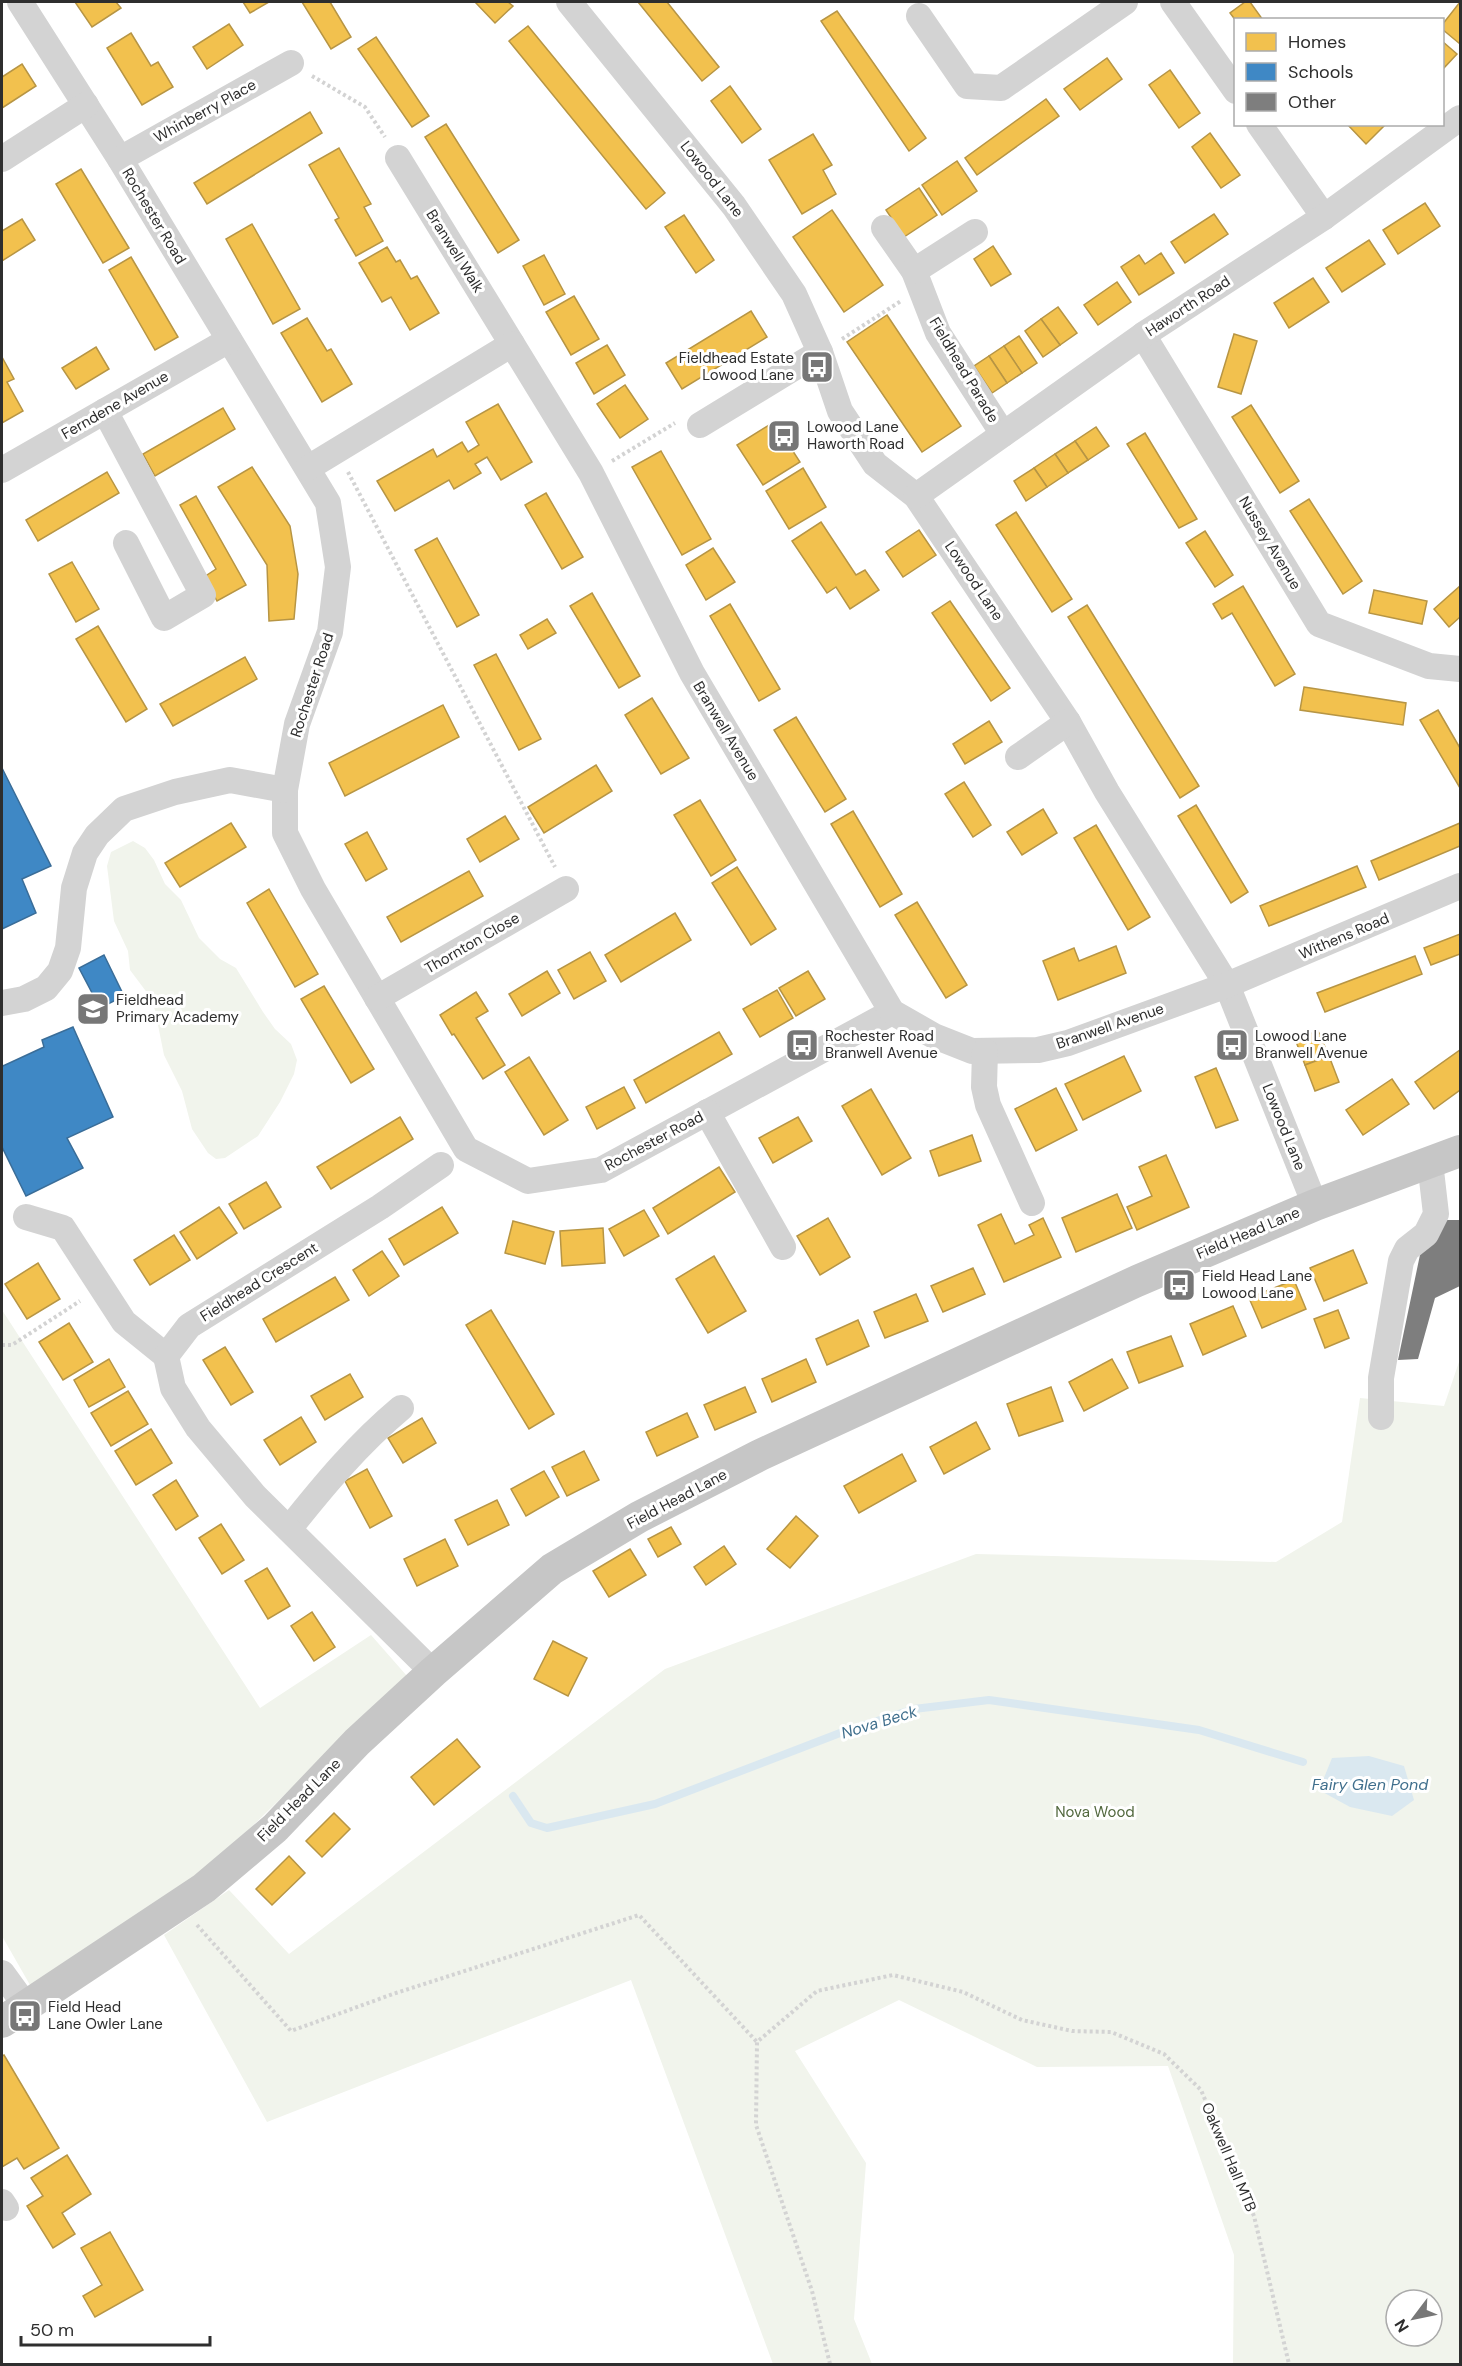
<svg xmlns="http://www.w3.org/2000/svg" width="1462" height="2366" font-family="'DM Sans',sans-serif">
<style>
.green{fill:#f1f4ec;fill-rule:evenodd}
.water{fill:#dae8f0}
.homes{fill:#f2c14e;stroke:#b79544;stroke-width:1.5}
.schools{fill:#3f88c5;stroke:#3a6d98;stroke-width:1.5}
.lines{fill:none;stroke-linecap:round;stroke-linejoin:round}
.stream{stroke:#dae8f0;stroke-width:8}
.building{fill:#7e7e7e}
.path{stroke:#d3d3d3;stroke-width:4;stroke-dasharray:3 3;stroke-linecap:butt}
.minor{stroke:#d3d3d3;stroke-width:26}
.major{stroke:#c6c6c6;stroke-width:32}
.labels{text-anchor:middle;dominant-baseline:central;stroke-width:6;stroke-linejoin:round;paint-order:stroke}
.street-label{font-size:15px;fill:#2e2e2e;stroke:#fff}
.poi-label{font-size:15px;fill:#2e2e2e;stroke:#fff;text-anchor:start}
.park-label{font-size:15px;fill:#52683e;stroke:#fff}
.water-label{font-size:16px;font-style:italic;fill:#406f8d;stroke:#fff}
</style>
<rect width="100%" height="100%" fill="#fff"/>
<g class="green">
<path d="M133,841L145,848L154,860L165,884L181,900L199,938L220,959L236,968L263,1012L275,1029L291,1044L297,1060L294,1074L280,1102L258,1136L225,1158L216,1159L208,1153L192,1129L182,1091L164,1055L155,1010L148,994L130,970L128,951L114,921L107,866L111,852Z"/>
<path d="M2,1310L260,1708L371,1635L407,1676L202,1875L30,1985L2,1936Z"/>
<path d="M1460,1359V2364H1233L1234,2255L1168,2066L1037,2067L899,2000L795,2051L866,2163L854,2319L872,2364H773L631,1980L267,2122L164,1935L229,1890L289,1954L665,1669L976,1554L1276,1562L1342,1522L1360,1398L1444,1406ZM1396,2300H1432V2336H1396Z"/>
</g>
<path class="water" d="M1369,1756L1404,1766L1414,1800L1392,1816L1350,1807L1319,1790L1332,1758Z"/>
<g class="homes">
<path d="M75,2H116L121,8L92,27Z"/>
<path d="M243,2H269L250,13Z"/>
<path d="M302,2H330L351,37L331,49Z"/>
<path d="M475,2H508L513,6L495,23Z"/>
<path d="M638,2H667L719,67L702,81Z"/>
<path d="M1245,2H1250L1263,20L1236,21L1230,13Z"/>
<path d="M1460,2V44L1442,29V25Z"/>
<path d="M837,11L926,138L909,151L821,21Z"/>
<path d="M229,24L243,45L207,69L193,47Z"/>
<path d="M528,26L665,193L646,209L509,41Z"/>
<path d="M131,33L151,66L158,62L173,87L142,105L107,48Z"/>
<path d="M376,37L429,116L412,127L358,49Z"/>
<path d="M1442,41L1457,54L1442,70Z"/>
<path d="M1107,58L1122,79L1080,110L1064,89Z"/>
<path d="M22,64L36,86L2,108V77Z"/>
<path d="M1170,70L1200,113L1179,128L1149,85Z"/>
<path d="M730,86L761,129L742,143L711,101Z"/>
<path d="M1046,99L1059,116L977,175L965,158Z"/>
<path d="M310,112L322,133L207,204L194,183Z"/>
<path d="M446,124L519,240L498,253L425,137Z"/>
<path d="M1347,124H1386L1366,144Z"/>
<path d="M1210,133L1240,175L1221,188L1192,147Z"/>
<path d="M813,134L832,165L823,170L836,194L802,214L769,160Z"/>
<path d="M339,148L371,204L364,207L383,241L356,256L335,220L339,218L309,165Z"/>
<path d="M957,161L977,191L942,215L922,185Z"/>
<path d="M81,169L129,248L103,263L56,184Z"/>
<path d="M919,188L937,215L904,237L886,210Z"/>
<path d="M1425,203L1440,226L1398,254L1383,230Z"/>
<path d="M832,210L883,285L844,312L793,237Z"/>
<path d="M1214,214L1228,234L1185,263L1171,242Z"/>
<path d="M684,215L714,260L696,273L665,227Z"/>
<path d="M22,219L35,240L2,261V231Z"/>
<path d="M252,224L300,309L273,324L226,239Z"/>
<path d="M1369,240L1385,264L1342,292L1326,268Z"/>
<path d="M993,246L1011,274L991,286L974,259Z"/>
<path d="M387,247L396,262L400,260L411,279L417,276L439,313L410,330L391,297L382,302L359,263Z"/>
<path d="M1161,253L1174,273L1139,295L1121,267L1139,255L1145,264Z"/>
<path d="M544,255L565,294L544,305L523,266Z"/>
<path d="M131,257L178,337L155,350L109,270Z"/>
<path d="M1313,278L1329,302L1289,328L1274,303Z"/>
<path d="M1117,282L1131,302L1098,325L1084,305Z"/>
<path d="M574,296L599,339L571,355L546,312Z"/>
<path d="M1058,307L1077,333L1060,345L1041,319Z"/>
<path d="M751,311L767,337L682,389L666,363Z"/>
<path d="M887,315L961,426L922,452L847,342Z"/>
<path d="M307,318L327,351L331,349L352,384L322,402L281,333Z"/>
<path d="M1041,319L1060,345L1043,357L1025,331Z"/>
<path d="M1234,334L1257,341L1241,394L1218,387Z"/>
<path d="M1019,336L1037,363L1022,373L1004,346Z"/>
<path d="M607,345L625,375L594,394L576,363Z"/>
<path d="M1004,346L1022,373L1007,383L989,356Z"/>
<path d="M96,347L109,369L76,389L62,368Z"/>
<path d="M989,356L1007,383L992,393L974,366Z"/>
<path d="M2,357L14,379L7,382L23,411L2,423Z"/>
<path d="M625,385L648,419L620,438L597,404Z"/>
<path d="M498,404L532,462L501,480L487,457L475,464L481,473L454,489L449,480L395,511L377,481L433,449L437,457L462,442L468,452L479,445L466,422Z"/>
<path d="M1251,405L1299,481L1280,493L1232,417Z"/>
<path d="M223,408L235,429L155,476L143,454Z"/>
<path d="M774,422L800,462L763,485L737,445Z"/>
<path d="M1096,427L1109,446L1088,460L1075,441Z"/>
<path d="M1145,433L1197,519L1179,528L1127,444Z"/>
<path d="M1075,441L1088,460L1068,473L1055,454Z"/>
<path d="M661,451L711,539L682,555L632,467Z"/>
<path d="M1055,454L1068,473L1047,487L1034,468Z"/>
<path d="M252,467L290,526L298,574L294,619L269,621L267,565L218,487Z"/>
<path d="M803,468L826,507L789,529L766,491Z"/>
<path d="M1034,468L1047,487L1026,501L1014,481Z"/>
<path d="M107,472L119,493L38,541L26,520Z"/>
<path d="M546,493L583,557L562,569L525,505Z"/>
<path d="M196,496L246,585L217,601L204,577L216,569L180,505Z"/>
<path d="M1309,499L1362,581L1343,594L1290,511Z"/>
<path d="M1016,512L1072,599L1052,612L996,525Z"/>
<path d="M821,522L856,575L865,570L879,590L850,609L836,587L827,593L792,541Z"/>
<path d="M919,530L936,555L903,577L886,552Z"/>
<path d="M1205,531L1233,575L1215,587L1186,543Z"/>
<path d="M437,538L479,615L457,627L415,550Z"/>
<path d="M713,548L735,582L706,600L686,565Z"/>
<path d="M72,562L99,609L76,622L49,574Z"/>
<path d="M1243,586L1295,674L1275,686L1232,613L1222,619L1213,604Z"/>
<path d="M1460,586V617L1449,627L1434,609Z"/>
<path d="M1374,590L1427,601L1422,624L1369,613Z"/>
<path d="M592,593L640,676L619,688L570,606Z"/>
<path d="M950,601L1010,688L991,701L932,613Z"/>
<path d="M730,604L780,689L759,701L710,616Z"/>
<path d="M1087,605L1199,786L1180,798L1068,617Z"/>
<path d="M547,619L556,633L528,649L520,635Z"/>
<path d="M98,626L147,709L126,722L76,639Z"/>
<path d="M496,654L541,739L519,750L474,665Z"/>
<path d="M245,657L257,679L173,726L160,704Z"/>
<path d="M1304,687L1406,703L1403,725L1300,710Z"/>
<path d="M652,698L689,758L661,774L625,715Z"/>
<path d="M443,705L459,737L345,796L329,763Z"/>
<path d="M1438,710L1460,748V788L1420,720Z"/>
<path d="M796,717L846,799L825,812L774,730Z"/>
<path d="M989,721L1002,742L965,764L953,744Z"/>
<path d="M596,765L612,791L544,833L528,807Z"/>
<path d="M964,782L991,825L973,837L945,794Z"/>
<path d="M700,800L736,860L711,876L674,815Z"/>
<path d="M1196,805L1248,892L1231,903L1178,816Z"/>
<path d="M1043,809L1057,833L1022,855L1007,832Z"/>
<path d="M853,811L902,894L880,907L831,824Z"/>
<path d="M505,816L519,839L480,862L467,839Z"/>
<path d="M231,823L246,847L180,887L165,863Z"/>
<path d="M1460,823V846L1379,880L1371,861Z"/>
<path d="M1096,825L1150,917L1128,930L1074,838Z"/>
<path d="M367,832L387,869L366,881L345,844Z"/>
<path d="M1357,866L1366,887L1269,926L1260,906Z"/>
<path d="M737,867L776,929L751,945L712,883Z"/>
<path d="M469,871L483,896L401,942L387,917Z"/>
<path d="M269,889L318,974L295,987L247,903Z"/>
<path d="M917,902L967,985L946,998L895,915Z"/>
<path d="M675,913L691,940L621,982L605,955Z"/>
<path d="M1460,934V954L1431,965L1424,948Z"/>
<path d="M1116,946L1126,973L1058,1000L1043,961L1074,948L1079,961Z"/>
<path d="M590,952L606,981L574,999L558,970Z"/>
<path d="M1415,956L1422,974L1325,1012L1317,993Z"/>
<path d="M547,971L560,993L522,1016L509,994Z"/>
<path d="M808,971L825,999L796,1016L779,988Z"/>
<path d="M324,986L374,1069L351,1083L301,999Z"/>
<path d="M777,990L793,1018L760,1037L743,1009Z"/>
<path d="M476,992L488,1011L476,1018L505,1065L483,1079L454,1034L452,1035L440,1015Z"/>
<path d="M1318,1031L1329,1056L1305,1065L1295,1039Z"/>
<path d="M719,1032L732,1054L646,1103L634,1080Z"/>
<path d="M1460,1050V1090L1434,1109L1415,1082Z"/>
<path d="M1124,1056L1141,1091L1083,1120L1065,1084Z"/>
<path d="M1329,1056L1339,1082L1315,1091L1305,1065Z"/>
<path d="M529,1057L568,1120L544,1135L505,1072Z"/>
<path d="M1216,1068L1238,1120L1216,1128L1195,1077Z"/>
<path d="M1392,1079L1409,1104L1363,1135L1346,1110Z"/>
<path d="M624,1087L635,1108L597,1129L586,1107Z"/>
<path d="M1056,1088L1077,1130L1036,1151L1015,1109Z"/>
<path d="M871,1089L911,1158L882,1175L842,1106Z"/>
<path d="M400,1117L413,1139L331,1189L317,1167Z"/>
<path d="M798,1117L812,1141L773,1163L759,1138Z"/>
<path d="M972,1135L981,1161L939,1176L930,1151Z"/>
<path d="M1166,1155L1189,1207L1137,1230L1127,1207L1152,1196L1139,1167Z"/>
<path d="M719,1167L735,1192L668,1234L653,1208Z"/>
<path d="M266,1182L281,1207L244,1229L229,1204Z"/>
<path d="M1117,1194L1132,1228L1076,1252L1062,1218Z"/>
<path d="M219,1207L237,1233L197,1259L180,1232Z"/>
<path d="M442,1207L458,1233L404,1265L389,1239Z"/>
<path d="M644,1210L659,1236L624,1256L609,1229Z"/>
<path d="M1001,1214L1015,1244L1034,1235L1029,1225L1043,1218L1061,1257L1004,1282L978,1225Z"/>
<path d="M828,1218L850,1257L820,1275L797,1236Z"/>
<path d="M513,1221L554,1232L545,1264L505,1253Z"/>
<path d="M603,1228L605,1263L562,1266L560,1231Z"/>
<path d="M174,1235L190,1260L150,1285L134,1260Z"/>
<path d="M1353,1250L1367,1283L1324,1301L1310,1268Z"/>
<path d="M382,1251L399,1276L369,1296L353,1270Z"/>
<path d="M714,1256L746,1311L708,1333L676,1279Z"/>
<path d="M38,1263L60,1299L27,1319L5,1284Z"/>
<path d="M973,1268L985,1294L943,1312L931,1286Z"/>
<path d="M335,1277L349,1300L276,1342L263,1319Z"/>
<path d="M1294,1280L1306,1309L1262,1328L1249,1298Z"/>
<path d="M916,1294L928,1321L885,1338L874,1312Z"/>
<path d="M1233,1306L1246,1336L1203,1355L1190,1324Z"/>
<path d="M491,1310L554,1414L529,1429L466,1325Z"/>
<path d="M1338,1310L1349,1338L1325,1348L1314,1319Z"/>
<path d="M858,1320L869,1346L827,1365L816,1339Z"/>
<path d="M69,1323L93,1362L63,1380L39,1342Z"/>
<path d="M1171,1336L1183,1366L1139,1383L1127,1352Z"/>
<path d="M225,1347L253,1392L231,1405L203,1360Z"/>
<path d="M109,1359L125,1387L89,1407L74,1380Z"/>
<path d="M806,1359L816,1382L772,1402L762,1379Z"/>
<path d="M1112,1359L1128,1388L1084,1411L1069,1382Z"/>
<path d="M350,1374L363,1397L325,1420L311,1396Z"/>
<path d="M745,1387L756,1412L715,1430L704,1405Z"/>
<path d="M1051,1387L1063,1421L1019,1436L1007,1404Z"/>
<path d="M128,1391L148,1424L111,1446L91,1413Z"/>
<path d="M687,1413L698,1437L657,1456L646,1432Z"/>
<path d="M301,1417L316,1442L280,1465L264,1440Z"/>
<path d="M422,1418L436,1443L403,1463L388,1438Z"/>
<path d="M976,1422L990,1449L944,1474L930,1447Z"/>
<path d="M151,1429L172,1463L136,1485L115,1451Z"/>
<path d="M584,1451L599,1480L567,1496L552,1467Z"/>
<path d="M902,1454L916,1481L859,1513L844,1486Z"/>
<path d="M367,1469L392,1516L370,1528L345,1481Z"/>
<path d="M544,1471L559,1497L526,1516L511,1489Z"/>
<path d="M176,1480L198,1516L176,1530L153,1495Z"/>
<path d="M497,1500L509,1525L468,1545L455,1520Z"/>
<path d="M796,1516L818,1536L790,1568L767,1549Z"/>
<path d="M221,1524L244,1560L222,1574L199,1538Z"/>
<path d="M671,1527L681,1544L658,1557L648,1539Z"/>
<path d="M445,1539L458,1566L417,1586L404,1559Z"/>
<path d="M724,1546L736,1564L706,1585L694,1567Z"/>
<path d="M630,1549L646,1575L609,1597L593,1571Z"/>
<path d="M267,1568L290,1606L268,1619L245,1581Z"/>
<path d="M312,1612L335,1647L314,1661L291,1626Z"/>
<path d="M553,1641L587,1658L568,1696L534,1679Z"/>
<path d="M457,1739L480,1767L434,1805L411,1777Z"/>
<path d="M334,1813L350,1829L322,1857L306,1841Z"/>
<path d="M289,1856L305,1873L272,1905L256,1889Z"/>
<path d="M4,2055L59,2148L24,2169L17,2158L2,2167V2056Z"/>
<path d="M67,2155L91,2194L62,2213L75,2234L53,2248L27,2206L43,2196L31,2178Z"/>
<path d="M110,2232L143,2290L95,2317L83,2296L102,2285L81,2248Z"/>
</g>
<g class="schools">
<path d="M2,768L51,866L22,879L36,913L2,929Z"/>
<path d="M104,955L124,996L100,1008L79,968Z"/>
<path d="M73,1027L113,1117L67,1138L83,1168L26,1196L2,1147V1064L3,1066L44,1047L42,1040Z"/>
</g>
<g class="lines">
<path class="stream" d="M513,1796L531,1823L547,1828L655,1804L840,1733L914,1709L989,1700L1199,1730L1303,1762"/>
</g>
<path class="building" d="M1443,1220H1460V1286L1435,1298L1418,1359L1398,1360L1421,1250Z"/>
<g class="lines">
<g class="path">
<path d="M312,76L365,107L385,137"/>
<path d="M842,339L901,301"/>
<path d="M612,461L675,423"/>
<path d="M348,472L555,867"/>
<path d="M2,1345H12L80,1301"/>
<path d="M197,1925L291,2031L393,1994L639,1915L757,2042"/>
<path d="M830,2364L812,2291L756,2125L757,2042L817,1991L893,1975L963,1992L1022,2020L1072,2031L1111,2032L1164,2054L1201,2090L1254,2216L1289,2364"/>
</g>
<g class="minor">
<path d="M20,2L120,159L328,503L338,567L330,632L297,724L285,790V833L313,889L466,1149L528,1181L601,1170L892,1012"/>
<path d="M569,2L734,206L794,294L820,352L840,411L875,464L916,496L1068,722L1107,792L1227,985L1315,1205"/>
<path d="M1173,2L1236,91"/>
<path d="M919,16L967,86L1001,88L1125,2"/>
<path d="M1259,124L1324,217"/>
<path d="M398,158L512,344"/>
<path d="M2,159L86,105"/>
<path d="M120,159L291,63"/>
<path d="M884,228L914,271L938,333L1003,434"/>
<path d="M914,271L975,232"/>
<path d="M1143,335L1319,624L1429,666L1460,669"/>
<path d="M105,411L203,595L164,618L126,543"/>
<path d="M700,425L820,352"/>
<path d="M308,468L512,344L591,473L692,673L892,1012L934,1036L972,1051L1038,1050L1068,1043L1227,985L1460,886"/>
<path d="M2,470L229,340"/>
<path d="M916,496L1143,335L1324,217L1460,118"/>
<path d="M1018,757L1068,722"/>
<path d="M377,998L566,889"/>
<path d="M2,1003L24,999L46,988L60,971L68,948L74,888L85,853L97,835L124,809L175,792L230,780L285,790"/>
<path d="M985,1051L984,1087L988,1105L1032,1203"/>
<path d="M707,1112L783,1247"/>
<path d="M26,1217L63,1228L124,1322L166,1356"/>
<path d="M1381,1417V1378L1401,1261L1407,1249L1426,1234L1436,1214L1430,1162"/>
<path d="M289,1529C324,1485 358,1444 401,1408"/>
<path d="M433,1672L255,1496L198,1428L173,1388L166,1356L189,1326L380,1207L441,1165"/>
<path d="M2,1973L26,2006"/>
<path d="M2,2202L6,2208L2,2207"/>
</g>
<path class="major" d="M2,2022L204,1888L275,1828L357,1742L433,1672L552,1569L639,1517L760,1455L1137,1281L1315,1205L1460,1151"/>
</g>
<defs>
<g id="bus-square" transform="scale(1.725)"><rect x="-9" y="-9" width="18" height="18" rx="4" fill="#777" stroke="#fff"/><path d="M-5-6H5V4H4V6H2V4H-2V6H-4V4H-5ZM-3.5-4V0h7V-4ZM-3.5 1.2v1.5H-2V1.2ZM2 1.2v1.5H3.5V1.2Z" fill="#fff"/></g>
<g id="school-square" transform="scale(1.725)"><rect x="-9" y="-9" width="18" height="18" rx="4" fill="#777" stroke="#fff"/><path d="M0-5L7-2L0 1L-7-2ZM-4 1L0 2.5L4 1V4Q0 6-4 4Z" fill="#fff"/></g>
</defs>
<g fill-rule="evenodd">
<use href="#bus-square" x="817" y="367"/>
<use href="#bus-square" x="784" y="436"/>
<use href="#school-square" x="93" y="1009"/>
<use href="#bus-square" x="802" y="1045"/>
<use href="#bus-square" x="1232" y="1045"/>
<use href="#bus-square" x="1179" y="1285"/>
<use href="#bus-square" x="25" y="2016"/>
</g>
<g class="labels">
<g class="street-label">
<text transform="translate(205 111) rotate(-29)">Whinberry Place</text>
<text transform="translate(712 179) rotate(52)">Lowood Lane</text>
<text transform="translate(154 216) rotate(59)">Rochester Road</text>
<text transform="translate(455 251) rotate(58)">Branwell Walk</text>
<text transform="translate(1188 306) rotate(-33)">Haworth Road</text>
<text transform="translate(964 370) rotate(59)">Fieldhead Parade</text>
<text transform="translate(115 405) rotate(-30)">Ferndene Avenue</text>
<text transform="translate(1270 543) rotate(59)">Nussey Avenue</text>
<text transform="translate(974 581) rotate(56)">Lowood Lane</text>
<text transform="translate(312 685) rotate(-72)">Rochester Road</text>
<text transform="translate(726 731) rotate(59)">Branwell Avenue</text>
<text transform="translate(1344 936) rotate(-23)">Withens Road</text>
<text transform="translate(472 943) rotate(-30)">Thornton Close</text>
<text transform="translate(1110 1026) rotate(-19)">Branwell Avenue</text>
<text transform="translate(1284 1127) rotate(68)">Lowood Lane</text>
<text transform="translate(654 1141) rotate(-28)">Rochester Road</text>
<text transform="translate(1248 1233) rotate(-23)">Field Head Lane</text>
<text transform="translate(259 1282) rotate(-32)">Fieldhead Crescent</text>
<text transform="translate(677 1499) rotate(-28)">Field Head Lane</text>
<text transform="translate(299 1800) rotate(-45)">Field Head Lane</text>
<text transform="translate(1229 2157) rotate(67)">Oakwell Hall MTB</text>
</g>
<g class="poi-label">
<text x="794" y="358" text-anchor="end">Fieldhead Estate<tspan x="794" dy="17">Lowood Lane</tspan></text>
<text x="807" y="427">Lowood Lane<tspan x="807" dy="17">Haworth Road</tspan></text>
<text x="116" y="1000">Fieldhead<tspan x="116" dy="17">Primary Academy</tspan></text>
<text x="825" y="1036">Rochester Road<tspan x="825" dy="17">Branwell Avenue</tspan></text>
<text x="1255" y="1036">Lowood Lane<tspan x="1255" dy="17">Branwell Avenue</tspan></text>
<text x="1202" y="1276">Field Head Lane<tspan x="1202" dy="17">Lowood Lane</tspan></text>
<text x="48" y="2007">Field Head<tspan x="48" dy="17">Lane Owler Lane</tspan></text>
</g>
<g class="park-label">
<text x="1095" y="1812">Nova Wood</text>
</g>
<g class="water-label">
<text transform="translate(879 1722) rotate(-17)">Nova Beck</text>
<text x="1370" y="1784">Fairy Glen Pond</text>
</g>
</g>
<rect width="1462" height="2366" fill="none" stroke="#2e2e2e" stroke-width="6"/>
<rect x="1234" y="18" width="210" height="108" fill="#ffffff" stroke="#ababab" stroke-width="1.5"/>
<rect x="1246" y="33" width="30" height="18" fill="#f2c14e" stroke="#ababab" stroke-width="1.5"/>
<text x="1288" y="48" font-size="18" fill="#2e2e2e">Homes</text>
<rect x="1246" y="63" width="30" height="18" fill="#3f88c5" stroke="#ababab" stroke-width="1.5"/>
<text x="1288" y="78" font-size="18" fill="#2e2e2e">Schools</text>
<rect x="1246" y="93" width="30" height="18" fill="#7e7e7e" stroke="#ababab" stroke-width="1.5"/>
<text x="1288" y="108" font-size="18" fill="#2e2e2e">Other</text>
<g transform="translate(1414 2318) rotate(238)"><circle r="28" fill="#ffffff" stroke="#ababab" stroke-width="1.5"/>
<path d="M0-4.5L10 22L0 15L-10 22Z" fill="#777777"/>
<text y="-9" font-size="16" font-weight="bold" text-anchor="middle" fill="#2e2e2e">N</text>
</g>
<path d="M21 2336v9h189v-9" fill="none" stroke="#2e2e2e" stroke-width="3"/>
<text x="30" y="2336" font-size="18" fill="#2e2e2e" stroke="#ffffff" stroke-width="4.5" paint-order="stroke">50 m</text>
</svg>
